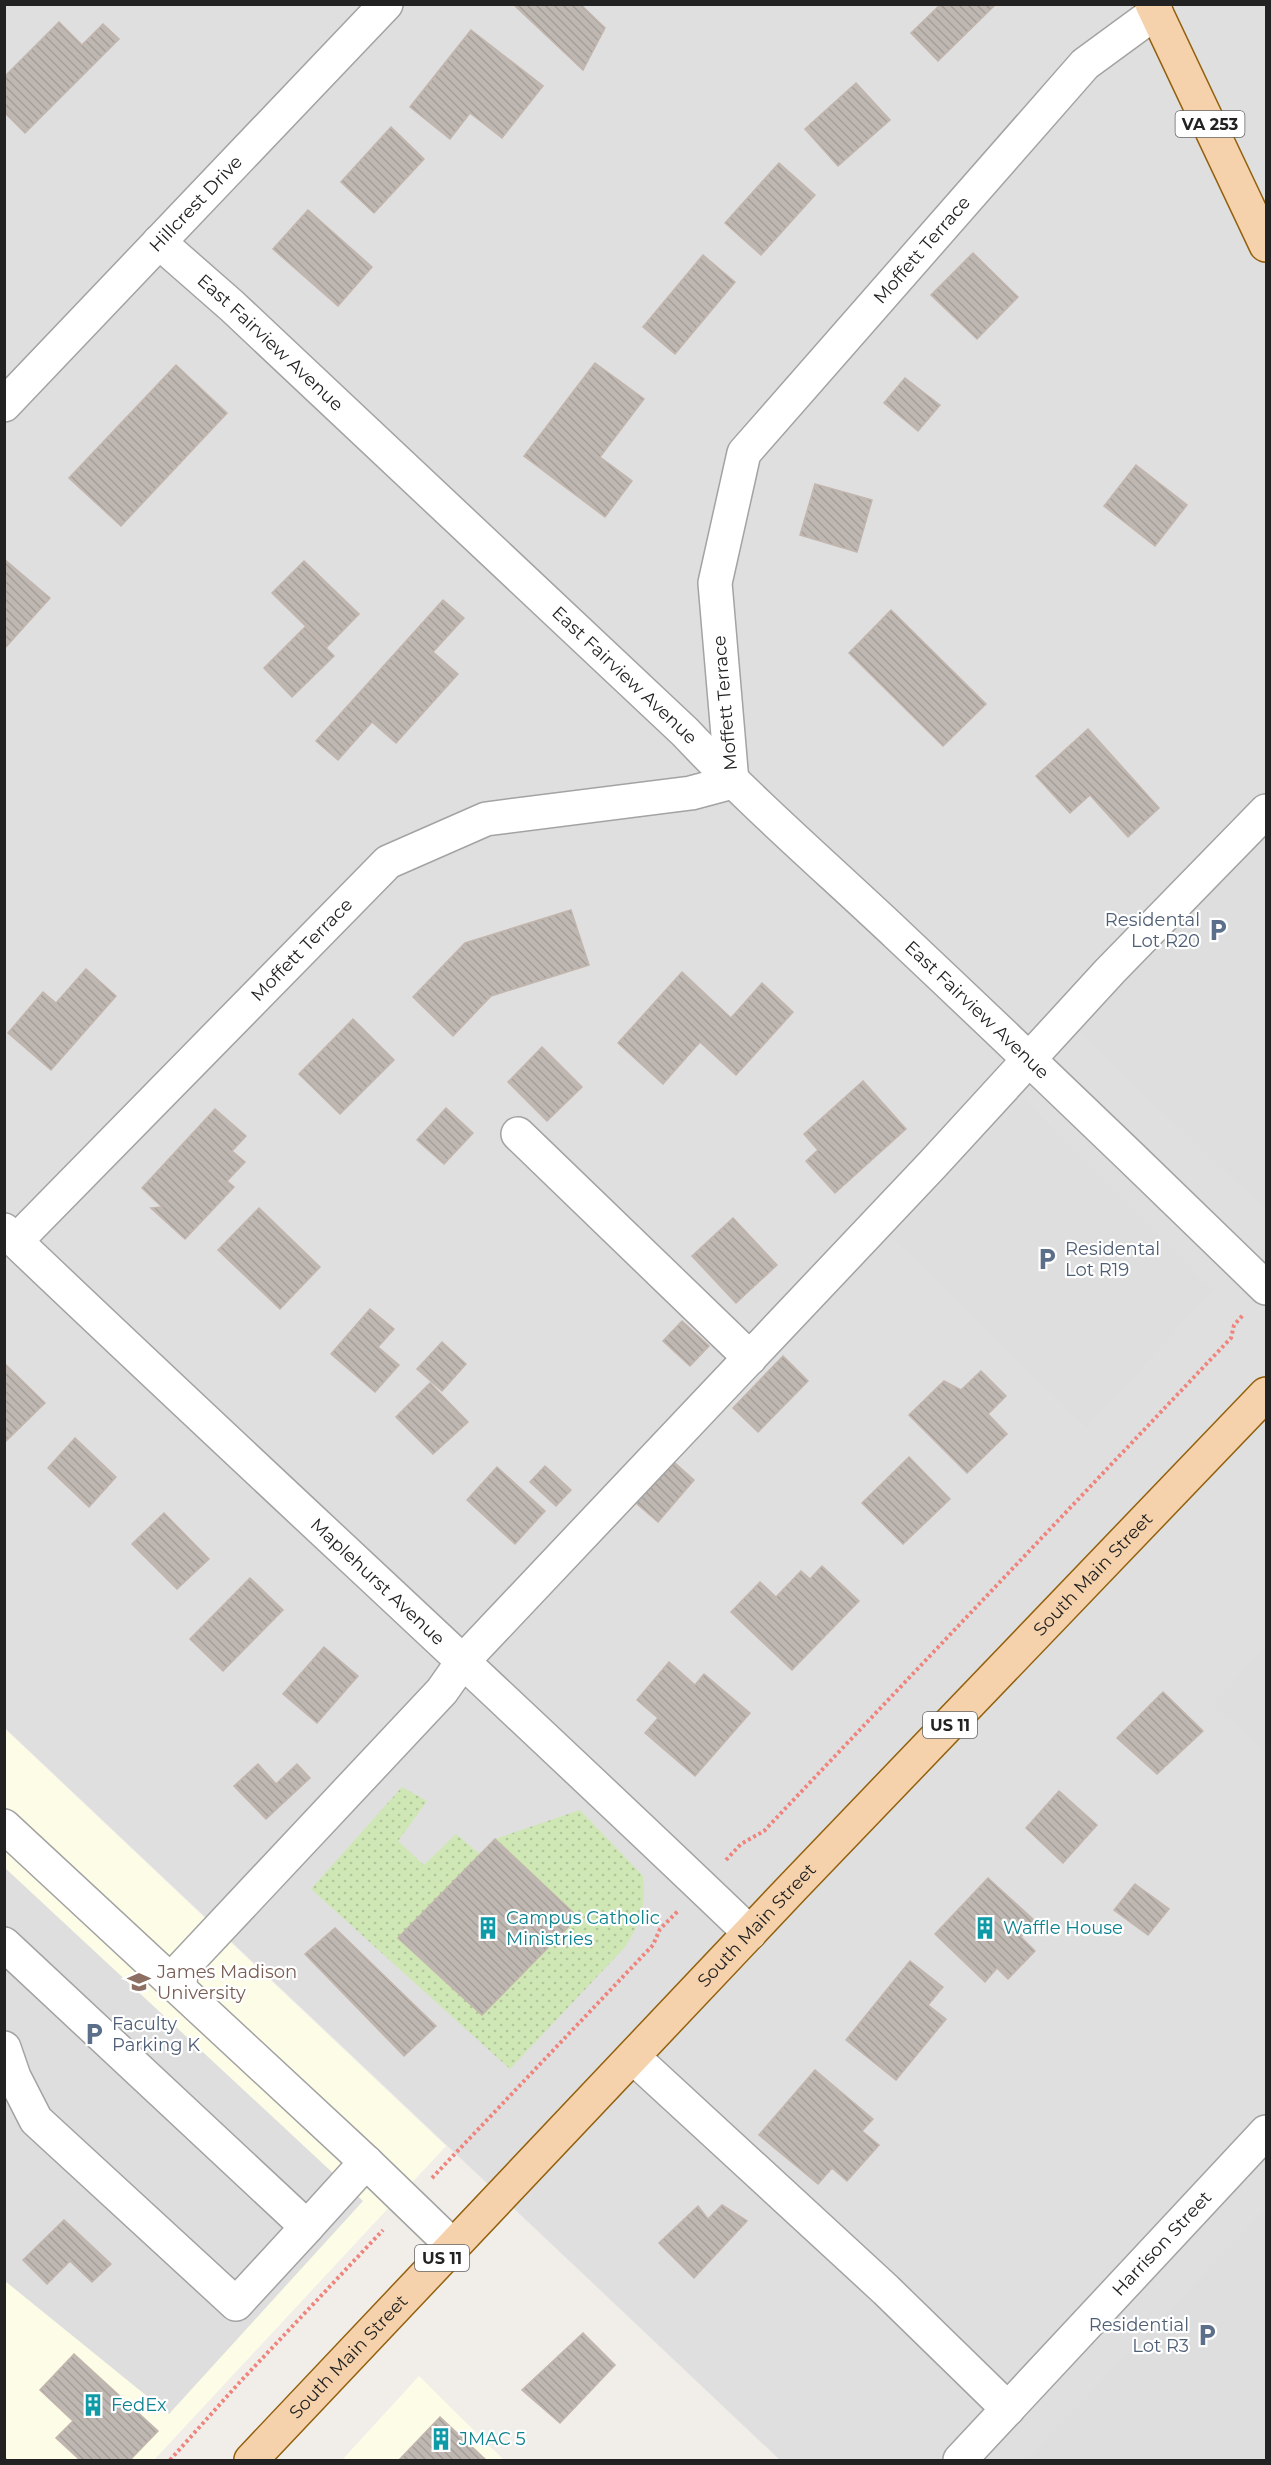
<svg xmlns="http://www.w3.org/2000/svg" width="1271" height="2465" font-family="Montserrat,sans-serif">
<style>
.residential{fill:#e0dfdf}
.education{fill:#fdfce7}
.grass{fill:url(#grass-dots)}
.parking{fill:#dedede}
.building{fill:url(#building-back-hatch);stroke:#c2b5ad;stroke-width:1.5}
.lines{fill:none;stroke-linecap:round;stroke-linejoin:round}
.minor-casing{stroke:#a3a3a3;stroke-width:36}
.major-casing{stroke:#93610d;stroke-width:36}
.path{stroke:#ef847d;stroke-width:4;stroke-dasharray:3 3;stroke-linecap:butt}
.minor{stroke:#fff;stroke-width:33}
.major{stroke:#f5d2ab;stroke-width:33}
.rail{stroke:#707070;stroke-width:4.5;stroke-dasharray:12 12;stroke-linecap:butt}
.labels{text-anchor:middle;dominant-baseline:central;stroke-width:4.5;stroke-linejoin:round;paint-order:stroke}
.shield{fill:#fff;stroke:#646464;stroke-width:1.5}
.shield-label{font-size:16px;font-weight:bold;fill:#222}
.street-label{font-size:18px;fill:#222;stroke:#fff}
.service-label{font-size:18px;fill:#4e5e75;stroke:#fff;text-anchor:end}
.culture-label{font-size:18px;fill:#0d838f;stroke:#fff;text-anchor:start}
.education-label{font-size:18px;fill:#785e54;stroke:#fff;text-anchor:start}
</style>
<defs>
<pattern id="grass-dots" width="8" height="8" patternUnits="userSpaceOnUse" patternTransform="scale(1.5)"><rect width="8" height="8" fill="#cfe6b5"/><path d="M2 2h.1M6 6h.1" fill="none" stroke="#b1c59b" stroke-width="1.8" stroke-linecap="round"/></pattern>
<pattern id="building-back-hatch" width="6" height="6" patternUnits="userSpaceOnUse" patternTransform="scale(1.5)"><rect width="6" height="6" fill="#bfb8b2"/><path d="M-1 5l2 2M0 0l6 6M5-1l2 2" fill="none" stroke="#a49e99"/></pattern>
</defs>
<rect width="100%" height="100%" fill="#f1eeea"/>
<path class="residential" d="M4,5H1266V2460H780L5,1728Z"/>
<g class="education">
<path d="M4,1728L446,2146L154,2460H5Z"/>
<path d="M419,2376L504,2460H342Z"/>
</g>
<path class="grass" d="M402,1787L427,1801L398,1841L424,1865L456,1834L481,1855L398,1938L482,2015L578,1917L495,1839L580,1810L643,1876C645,1909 643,1918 625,1947L510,2069L311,1889Z"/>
<g class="parking">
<path d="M1266,833V1210L1074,1027Z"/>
<path d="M1024,1099L1213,1290L1087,1428L891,1237Z"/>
<path d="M1266,1647V1751L1213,1705Z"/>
<path d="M4,1867L363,2201L169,2414L5,2281Z"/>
<path d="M1266,2209V2460H1027Z"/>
</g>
<g class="building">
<path d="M513,4H580L605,28L583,70Z"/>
<path d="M941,4H996L938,61L911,33Z"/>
<path d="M59,22L82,45L103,24L119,39L25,133L4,112V77Z"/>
<path d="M471,30L543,86L502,138L470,113L450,139L410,107Z"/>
<path d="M856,83L890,120L838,166L805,129Z"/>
<path d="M391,127L424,159L374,213L341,182Z"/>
<path d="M779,163L815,195L761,255L725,223Z"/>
<path d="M308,210L372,267L338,306L273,249Z"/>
<path d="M973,253L1018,297L977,339L931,295Z"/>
<path d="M703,255L735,282L675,354L643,327Z"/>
<path d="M595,363L644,399L600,457L632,481L605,517L524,456Z"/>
<path d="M176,365L227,413L121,526L69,478Z"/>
<path d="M905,378L940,405L918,431L884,403Z"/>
<path d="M1136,465L1187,505L1155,546L1104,506Z"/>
<path d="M815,484L872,500L857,552L800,535Z"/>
<path d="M4,559L50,598L4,649Z"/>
<path d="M304,561L359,614L327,647L272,593Z"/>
<path d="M443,600L464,618L433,652L458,674L396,743L372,722L338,760L316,741Z"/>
<path d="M891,610L986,704L943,746L849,653Z"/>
<path d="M305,627L334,656L292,697L264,668Z"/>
<path d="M1088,729L1159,808L1128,837L1090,795L1070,813L1036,776Z"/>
<path d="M571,910L589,965L491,996L453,1036L413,997L465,943Z"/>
<path d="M86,969L116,996L51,1070L8,1033L43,992L56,1003Z"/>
<path d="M682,972L731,1018L762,983L793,1012L736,1075L700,1042L663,1084L618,1043Z"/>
<path d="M353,1019L394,1060L340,1114L299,1074Z"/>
<path d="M542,1047L582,1087L547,1121L508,1082Z"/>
<path d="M863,1081L906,1129L835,1193L806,1161L818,1150L804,1134Z"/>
<path d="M446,1108L473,1133L444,1164L417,1140Z"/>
<path d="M215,1109L246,1136L232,1151L245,1162L227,1181L234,1187L185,1239L151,1208L162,1207L142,1188Z"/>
<path d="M259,1208L320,1267L280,1309L218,1250Z"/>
<path d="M733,1218L777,1265L736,1303L692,1256Z"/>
<path d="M370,1309L394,1329L378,1347L399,1365L375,1392L331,1354Z"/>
<path d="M682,1321L709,1346L690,1366L663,1341Z"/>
<path d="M442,1342L466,1364L442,1391L417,1369Z"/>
<path d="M783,1356L808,1381L758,1432L733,1408Z"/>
<path d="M4,1363L45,1403L6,1441L4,1440Z"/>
<path d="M981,1371L1006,1396L988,1414L1007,1434L967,1473L909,1415L944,1381L961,1390Z"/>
<path d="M430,1383L468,1422L433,1454L396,1417Z"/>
<path d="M75,1438L116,1477L89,1507L48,1468Z"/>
<path d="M666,1455L694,1480L658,1522L629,1497Z"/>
<path d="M909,1457L950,1499L903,1544L862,1503Z"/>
<path d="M545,1466L571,1490L556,1506L530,1482Z"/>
<path d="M497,1467L545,1511L515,1544L467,1500Z"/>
<path d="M164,1513L209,1559L177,1589L132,1544Z"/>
<path d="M822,1566L859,1601L792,1670L731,1612L760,1582L776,1597L801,1571L810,1579Z"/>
<path d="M250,1578L283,1610L223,1671L190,1639Z"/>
<path d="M324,1647L358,1676L317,1723L283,1694Z"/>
<path d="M669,1662L695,1685L704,1674L750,1713L695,1776L645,1733L658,1718L637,1700Z"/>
<path d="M1163,1692L1203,1731L1157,1774L1117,1738Z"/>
<path d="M258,1764L276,1784L297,1764L310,1778L266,1819L234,1786Z"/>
<path d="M1059,1791L1097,1825L1063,1863L1026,1828Z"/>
<path d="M495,1839L578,1917L482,2015L398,1938Z"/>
<path d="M988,1878L1035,1921L1021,1937L1035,1951L1008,1979L997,1968L985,1982L935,1934Z"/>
<path d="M1135,1884L1169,1909L1148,1935L1114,1910Z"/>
<path d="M335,1928L436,2026L404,2056L305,1954Z"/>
<path d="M910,1961L943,1987L928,2005L946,2019L896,2080L846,2040Z"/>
<path d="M815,2070L873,2119L862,2131L879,2145L847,2181L832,2168L818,2184L759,2135Z"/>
<path d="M722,2205L747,2221L694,2278L659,2243L698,2206L708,2219Z"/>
<path d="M64,2220L111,2264L92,2282L70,2261L47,2284L23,2260Z"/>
<path d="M583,2333L615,2365L560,2423L522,2390Z"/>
<path d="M74,2354L158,2431L130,2460H80L56,2438L73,2421L40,2390Z"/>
<path d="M440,2417L486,2460H399Z"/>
</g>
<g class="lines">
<g class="minor-casing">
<g id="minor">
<path id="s1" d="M159,242L232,306L685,732C753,804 827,868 899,936C1022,1052 1145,1170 1266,1288"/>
<path id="s2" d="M4,405L386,4"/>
<path d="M518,1134L750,1358"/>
<path id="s3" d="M4,1230C251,1466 503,1696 750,1933"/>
<path id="s4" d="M16,1241L388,862L486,819L691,793L732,782L715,583L744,453L1085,64L1156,12"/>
<path d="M4,1826L366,2162L453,2246"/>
<path d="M4,1944L307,2227L366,2162"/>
<path d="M179,1988L182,1968L442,1691L463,1661L932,1165L1110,971L1266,811"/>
<path d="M4,2048L14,2077L36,2120L236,2304L307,2227"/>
<path d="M633,2057L886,2290L1008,2409"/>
<path id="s5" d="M960,2460L1266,2132"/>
</g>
</g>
<g class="major-casing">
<g id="major">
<path d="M1152,4L1266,245"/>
<path id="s6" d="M251,2460L793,1887L1266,1394"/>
</g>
</g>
<g class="path">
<path d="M726,1860L741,1844L764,1831L1231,1338L1234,1325L1244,1314"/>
<path d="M432,2178L653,1945L660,1929L678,1911"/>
<path d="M170,2460L239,2383L383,2230"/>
</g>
<use href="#minor" class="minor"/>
<use href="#major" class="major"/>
<path class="rail" d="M4,2459L5,2460"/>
</g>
<defs>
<g id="parking-bare" transform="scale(1.8)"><path d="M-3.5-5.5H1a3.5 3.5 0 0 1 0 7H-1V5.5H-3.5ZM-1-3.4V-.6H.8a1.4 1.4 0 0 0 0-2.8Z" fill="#5c6f8a" stroke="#fff" stroke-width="2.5" paint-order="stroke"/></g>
<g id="building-bare" transform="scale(1.8)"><path d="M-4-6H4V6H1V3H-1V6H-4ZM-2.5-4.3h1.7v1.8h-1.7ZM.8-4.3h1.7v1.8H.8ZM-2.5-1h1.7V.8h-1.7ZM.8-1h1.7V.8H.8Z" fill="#0f9aa8" stroke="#fff" stroke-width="2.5" paint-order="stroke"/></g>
<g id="university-bare" transform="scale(1.8)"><path d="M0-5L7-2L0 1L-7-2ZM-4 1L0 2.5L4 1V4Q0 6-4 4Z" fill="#8d6e63" stroke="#fff" stroke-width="2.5" paint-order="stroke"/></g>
</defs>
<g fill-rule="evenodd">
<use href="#parking-bare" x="1218" y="930"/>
<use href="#parking-bare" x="1047" y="1259"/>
<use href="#building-bare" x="488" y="1928"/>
<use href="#building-bare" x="985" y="1928"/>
<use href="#university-bare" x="139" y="1982"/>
<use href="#parking-bare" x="94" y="2034"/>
<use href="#parking-bare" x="1207" y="2335"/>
<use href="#building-bare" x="93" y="2405"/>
<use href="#building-bare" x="441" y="2439"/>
</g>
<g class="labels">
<g class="shield">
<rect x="1175.5" y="111" width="69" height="26" rx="4.5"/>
<rect x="923" y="1712" width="54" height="26" rx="4.5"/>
<rect x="415" y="2245" width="54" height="26" rx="4.5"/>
</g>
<g class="shield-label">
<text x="1210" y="124">VA 253</text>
<text x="950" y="1725">US 11</text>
<text x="442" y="2258">US 11</text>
</g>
<g class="street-label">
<text stroke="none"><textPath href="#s2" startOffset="278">Hillcrest Drive</textPath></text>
<text stroke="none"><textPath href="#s4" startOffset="1490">Moffett Terrace</textPath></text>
<text stroke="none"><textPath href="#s1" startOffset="150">East Fairview Avenue</textPath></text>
<text stroke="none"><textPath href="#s1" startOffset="636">East Fairview Avenue</textPath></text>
<text transform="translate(725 703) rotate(-95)">Moffett Terrace</text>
<text stroke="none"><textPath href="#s4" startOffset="408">Moffett Terrace</textPath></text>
<text stroke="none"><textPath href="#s1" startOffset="1122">East Fairview Avenue</textPath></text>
<text stroke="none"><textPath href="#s6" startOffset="1222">South Main Street</textPath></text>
<text stroke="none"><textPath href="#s3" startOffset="513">Maplehurst Avenue</textPath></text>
<text stroke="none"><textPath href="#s6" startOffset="736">South Main Street</textPath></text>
<text stroke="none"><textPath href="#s5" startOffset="296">Harrison Street</textPath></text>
<text stroke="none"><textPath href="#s6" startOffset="142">South Main Street</textPath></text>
</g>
<g class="service-label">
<text x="1200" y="920">Residental<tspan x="1200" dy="21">Lot R20</tspan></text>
<text x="1065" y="1249" text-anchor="start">Residental<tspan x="1065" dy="21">Lot R19</tspan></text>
<text x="112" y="2024" text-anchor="start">Faculty<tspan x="112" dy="21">Parking K</tspan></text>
<text x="1189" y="2325">Residential<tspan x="1189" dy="21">Lot R3</tspan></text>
</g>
<g class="culture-label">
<text x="506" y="1918">Campus Catholic<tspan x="506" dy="21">Ministries</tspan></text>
<text x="1003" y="1928">Waffle House</text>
<text x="111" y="2405">FedEx</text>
<text x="459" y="2439">JMAC 5</text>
</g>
<g class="education-label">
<text x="157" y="1972">James Madison<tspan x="157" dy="21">University</tspan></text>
</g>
</g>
<rect width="1271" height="2465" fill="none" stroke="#222222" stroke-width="12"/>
</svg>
